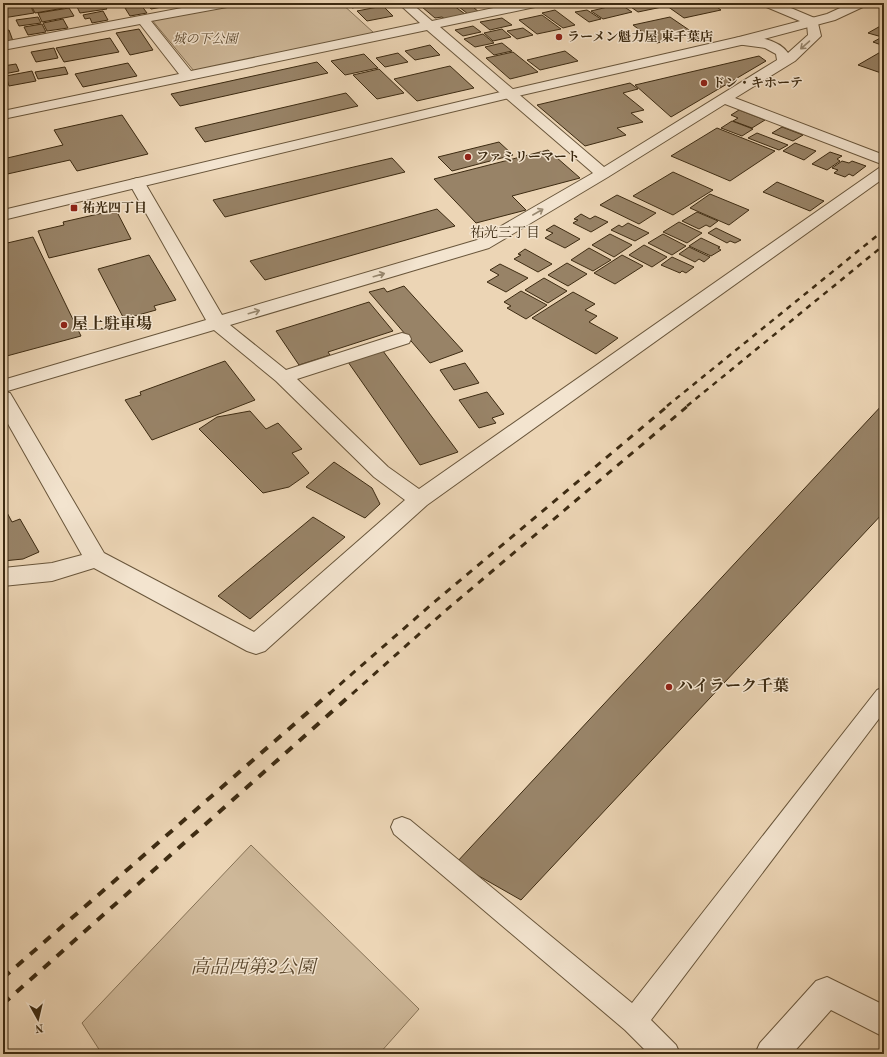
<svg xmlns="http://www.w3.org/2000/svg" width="887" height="1057" font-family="'Old Standard TT','Noto Serif JP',serif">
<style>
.green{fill:#ceb899;stroke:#867256}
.building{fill:#988367;stroke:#3d2b12}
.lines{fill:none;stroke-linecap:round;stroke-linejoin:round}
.service-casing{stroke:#69563b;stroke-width:2}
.minor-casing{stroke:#69563b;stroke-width:2}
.tertiary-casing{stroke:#69563b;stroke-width:2}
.service{fill:#f3e4cf;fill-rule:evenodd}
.minor{fill:#f3e4cf;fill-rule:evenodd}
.tertiary{fill:#f3e4cf;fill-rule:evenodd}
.rail-far2{stroke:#3d2b12;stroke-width:2.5;stroke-dasharray:5.5 5.5;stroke-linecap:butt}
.rail-far1{stroke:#3d2b12;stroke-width:3;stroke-dasharray:7 7;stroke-linecap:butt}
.rail{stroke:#3d2b12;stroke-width:4;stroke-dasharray:9 9;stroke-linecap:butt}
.oneway{stroke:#988870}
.poi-dot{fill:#8f2418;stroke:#f3e4cf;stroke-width:1.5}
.labels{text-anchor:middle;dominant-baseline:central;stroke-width:3;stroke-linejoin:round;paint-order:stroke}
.far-poi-label{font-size:13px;font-weight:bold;fill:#3d2b12;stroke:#f3e4cf;text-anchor:start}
.far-park-label{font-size:13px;font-style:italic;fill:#5a472d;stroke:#f3e4cf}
.far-neighbourhood-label{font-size:14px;fill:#3d2b12;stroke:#f3e4cf}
.poi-label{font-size:16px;font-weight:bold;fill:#3d2b12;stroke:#f3e4cf;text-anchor:start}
.near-park-label{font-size:19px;font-style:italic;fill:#5a472d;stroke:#f3e4cf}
</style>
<rect width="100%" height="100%" fill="#ecd5b5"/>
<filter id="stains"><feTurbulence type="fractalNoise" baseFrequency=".005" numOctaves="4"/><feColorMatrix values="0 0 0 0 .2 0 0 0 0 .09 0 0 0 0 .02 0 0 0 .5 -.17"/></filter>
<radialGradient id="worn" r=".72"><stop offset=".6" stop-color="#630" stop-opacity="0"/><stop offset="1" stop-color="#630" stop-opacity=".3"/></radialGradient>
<g class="green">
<path d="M245,3H341L374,33L194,71L152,20Z"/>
<path d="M251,845L419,1009L379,1054H102L82,1023Z"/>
</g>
<g class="building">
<path d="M30,3H47L48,5L61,3L64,8L35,13Z"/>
<path d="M103,3L107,9L80,13L77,7Z"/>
<path d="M146,3H171L173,5L151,9Z"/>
<path d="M176,3H205L180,8Z"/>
<path d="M347,3H377L352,8Z"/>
<path d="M441,3H450L465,14L445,19L442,17L435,18L422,7Z"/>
<path d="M454,3H483L487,6L474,8L479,12L468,14Z"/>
<path d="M638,3H656L662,7L638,12L628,5Z"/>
<path d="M683,3H711L721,10L684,18L667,6Z"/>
<path d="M620,4L632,12L603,19L591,11Z"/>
<path d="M21,5H30L34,13L3,18V8Z"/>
<path d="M141,5L147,13L130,16L125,8Z"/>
<path d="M383,6L393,16L367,21L357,11Z"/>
<path d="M69,8L74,16L42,22L38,13Z"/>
<path d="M555,10L575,25L563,28L542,13Z"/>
<path d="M587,10L601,19L589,22L575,12Z"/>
<path d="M103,11L108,20L92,23L90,18L85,19L83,15Z"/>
<path d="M542,15L561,29L537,34L519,20Z"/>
<path d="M38,17L41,23L19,26L16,20Z"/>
<path d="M670,17L695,34L657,43L633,25Z"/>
<path d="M502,18L512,25L490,30L480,22Z"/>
<path d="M63,19L68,28L47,31L43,23Z"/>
<path d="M42,24L46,32L28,35L24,27Z"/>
<path d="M884,24V46L873,42L882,37L868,33Z"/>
<path d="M473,26L481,32L463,36L455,30Z"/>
<path d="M523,28L533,35L517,39L507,31Z"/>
<path d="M139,29L153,50L130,55L116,33Z"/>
<path d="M502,29L511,37L493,41L484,33Z"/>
<path d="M9,30L13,41L3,42V31Z"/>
<path d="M483,34L494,43L475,47L464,39Z"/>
<path d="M110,38L119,52L64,62L56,48Z"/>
<path d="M502,43L512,51L494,55L485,47Z"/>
<path d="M430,45L440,55L415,60L405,51Z"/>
<path d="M54,48L58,58L36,62L31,52Z"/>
<path d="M884,50V74L858,65Z"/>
<path d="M565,51L578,61L540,70L527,60Z"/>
<path d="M513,52L538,72L510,79L486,58Z"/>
<path d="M398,53L408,62L385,67L376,58Z"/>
<path d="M364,54L378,68L345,75L331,61Z"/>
<path d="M759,56L766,61L671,117L635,85Z"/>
<path d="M317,62L328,73L180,106L171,94Z"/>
<path d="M128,63L137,76L83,87L75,74Z"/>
<path d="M16,64L19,71L4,74L3,66Z"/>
<path d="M450,66L474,88L417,101L394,79Z"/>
<path d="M65,67L68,74L38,79L35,72Z"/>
<path d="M379,69L404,93L377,99L353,75Z"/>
<path d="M32,71L36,81L9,86L6,76Z"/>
<path d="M630,83L638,89L623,93L644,110L631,113L643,122L617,128L626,135L585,146L537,105Z"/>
<path d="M346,93L358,106L205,142L195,128Z"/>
<path d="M739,110L765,120L752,128L733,121L738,118L731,115Z"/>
<path d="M122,115L148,154L77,171L70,160L3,175V159L63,145L54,130Z"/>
<path d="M732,121L753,129L742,136L721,128Z"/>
<path d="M782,127L803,135L793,141L772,133Z"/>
<path d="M717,128L775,151L730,181L671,156Z"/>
<path d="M757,133L788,145L779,150L748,138Z"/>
<path d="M499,142L513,155L452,171L438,157Z"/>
<path d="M795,143L816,151L804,160L783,151Z"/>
<path d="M548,150L580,178L512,196L526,210L476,223L434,179Z"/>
<path d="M830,152L842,156L837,159L840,161L827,170L812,164Z"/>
<path d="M392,158L405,172L225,217L213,200Z"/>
<path d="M842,161L849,163L852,161L866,166L853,176L849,174L845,177L834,173L838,170L832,168Z"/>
<path d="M673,172L713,190L673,215L633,196Z"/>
<path d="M777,182L824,201L810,211L763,192Z"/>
<path d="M710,194L749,210L729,225L690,208Z"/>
<path d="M617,195L656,213L639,224L600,205Z"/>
<path d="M437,209L455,226L265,280L250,261Z"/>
<path d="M116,210L131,239L49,258L38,231L64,225L63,222Z"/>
<path d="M697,212L718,221L710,227L706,225L699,229L682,221Z"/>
<path d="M581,214L590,219L595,216L608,222L591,232L573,223L578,220L574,219Z"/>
<path d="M679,222L702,233L687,243L663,232Z"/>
<path d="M628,223L649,233L635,241L611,230L619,225L622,227Z"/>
<path d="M554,225L580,239L565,248L545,238L553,233L546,230Z"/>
<path d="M716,228L741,240L735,243L730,241L727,243L708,233Z"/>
<path d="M610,234L632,245L614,257L592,245Z"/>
<path d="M663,234L686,246L672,255L648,243Z"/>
<path d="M33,237L81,336L3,357V244Z"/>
<path d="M701,238L720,247L718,248L721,250L711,256L689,246Z"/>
<path d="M644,245L667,257L652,267L629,255Z"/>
<path d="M689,247L710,257L704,262L699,259L695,262L679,254Z"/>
<path d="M589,248L611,260L593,271L571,260Z"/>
<path d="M525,249L552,264L538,272L514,259L521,255L518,254Z"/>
<path d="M149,255L176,300L154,306L156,310L124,319L98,269Z"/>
<path d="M622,255L643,266L615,284L594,273Z"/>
<path d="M672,257L694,267L686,273L682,271L680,273L661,265Z"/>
<path d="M567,263L587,274L568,286L548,275Z"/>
<path d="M500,264L528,278L506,292L487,282L499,275L490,270Z"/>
<path d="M544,278L567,291L548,303L525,290Z"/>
<path d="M404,286L463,351L430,363L369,292L384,288L387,292Z"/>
<path d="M521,291L547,305L526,319L507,308L511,306L504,302Z"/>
<path d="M573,292L595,304L585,310L597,316L589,322L618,338L596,354L532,318Z"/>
<path d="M369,302L393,331L328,352L330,355L299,365L276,331Z"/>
<path d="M383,351L458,452L420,465L348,362Z"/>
<path d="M225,361L255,400L152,440L125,400L141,395L140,392Z"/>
<path d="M465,363L479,383L454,390L440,370Z"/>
<path d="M487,392L504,414L492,418L496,423L479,428L459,400Z"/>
<path d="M884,403V512L521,900L456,863Z"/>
<path d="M250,411L266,429L278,423L302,449L292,453L309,473L289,487L263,493L199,429L217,417Z"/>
<path d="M334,462L372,488L380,504L365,518L306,487Z"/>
<path d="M3,505L12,522L20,519L39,552L23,559L3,561Z"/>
<path d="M313,517L345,537L250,619L218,596Z"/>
</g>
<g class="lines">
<g class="service-casing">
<path id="service" d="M884,687V712L651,1020L676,1045L680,1054H649L625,1030L394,834L391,827L394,820L402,817L410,820L632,1003L877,690Z"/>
</g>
<g class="minor-casing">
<g id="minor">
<path d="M208,3H233L231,6L227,7L151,21L191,71L420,23L398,3H411L432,21L517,3H541L539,6L535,7L440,27L604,167L777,60L776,54L765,48L736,44L734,41L736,38C752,34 779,39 788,53L808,35L807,24L764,6L762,3H779L817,19L821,36L795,61L735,98L884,155V165L725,104L608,177L489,248L230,325L286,370L395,335L402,333L409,335L411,339L409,343L297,379L388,467L419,489L879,168L884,166V178L427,505L265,651L256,654L247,651L94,568L52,581L3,586V568L52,563L82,555L3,415V380L206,320L129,183L131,180L137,178L143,180L145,183L222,315L477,240L593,173L427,30L3,119V111L179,74L140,24L3,50V42ZM214,330L276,381L374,477L405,500L254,632L104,553L13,398L10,393L4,392Z"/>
<path d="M827,977L884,1005V1037L831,1010L792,1054H755L760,1043L816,981Z"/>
</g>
</g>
<g class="tertiary-casing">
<path id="tertiary" d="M851,3H867L865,6L835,20L741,45L509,98L3,220V210L509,90L739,37L827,14Z"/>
</g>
<use href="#service" class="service"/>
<use href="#minor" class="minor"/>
<use href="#tertiary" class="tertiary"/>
<g class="rail-far2">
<path d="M667,406L884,230"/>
<path d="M687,406L884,245"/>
</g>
<g class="rail-far1">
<path d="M329,694L432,604L669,405"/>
<path d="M352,694L445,611L689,405"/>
</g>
<g class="rail">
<path d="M3,978L330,693"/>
<path d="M3,1004L353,693"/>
</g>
</g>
<defs><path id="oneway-shaft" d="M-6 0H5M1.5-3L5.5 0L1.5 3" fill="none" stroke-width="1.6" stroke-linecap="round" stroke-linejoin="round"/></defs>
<g class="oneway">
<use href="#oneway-shaft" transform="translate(805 45) rotate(139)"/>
<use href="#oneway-shaft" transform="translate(538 212) rotate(-30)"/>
<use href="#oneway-shaft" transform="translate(379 275) rotate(-16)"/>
<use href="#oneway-shaft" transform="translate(254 312) rotate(-16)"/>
</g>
<g class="poi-dot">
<circle cx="559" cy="37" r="4"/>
<circle cx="704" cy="83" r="4"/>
<circle cx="468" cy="157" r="4"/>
<rect x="70" y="204" width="8" height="8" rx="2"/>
<circle cx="64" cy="325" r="4"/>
<circle cx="669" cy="687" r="4"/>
</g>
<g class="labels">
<g class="far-poi-label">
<text x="567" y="37">ラーメン魁力屋 東千葉店</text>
<text x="712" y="83">ドン・キホーテ</text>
<text x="476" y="157">ファミリーマート</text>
<text x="82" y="208">祐光四丁目</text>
</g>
<g class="far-park-label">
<text x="205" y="39">城の下公園</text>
</g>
<g class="far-neighbourhood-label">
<text x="505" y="233">祐光三丁目</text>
</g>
<g class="poi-label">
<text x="72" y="325">屋上駐車場</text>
<text x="677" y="687">ハイラーク千葉</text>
</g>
<g class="near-park-label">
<text x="253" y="968">高品西第2公園</text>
</g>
</g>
<rect width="887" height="1057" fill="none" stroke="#ecd5b5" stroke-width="16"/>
<rect x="4" y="4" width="879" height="1049" fill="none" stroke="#3d2b12" stroke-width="2"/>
<rect x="8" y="8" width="871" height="1041" fill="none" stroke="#3d2b12"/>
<g transform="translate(38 1019) rotate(172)" stroke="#f3e4cf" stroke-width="3" paint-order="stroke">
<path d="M0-3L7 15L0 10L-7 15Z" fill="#3d2b12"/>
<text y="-6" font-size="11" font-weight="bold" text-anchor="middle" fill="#3d2b12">N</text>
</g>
<rect width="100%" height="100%" filter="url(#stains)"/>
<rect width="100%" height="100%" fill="url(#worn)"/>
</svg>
